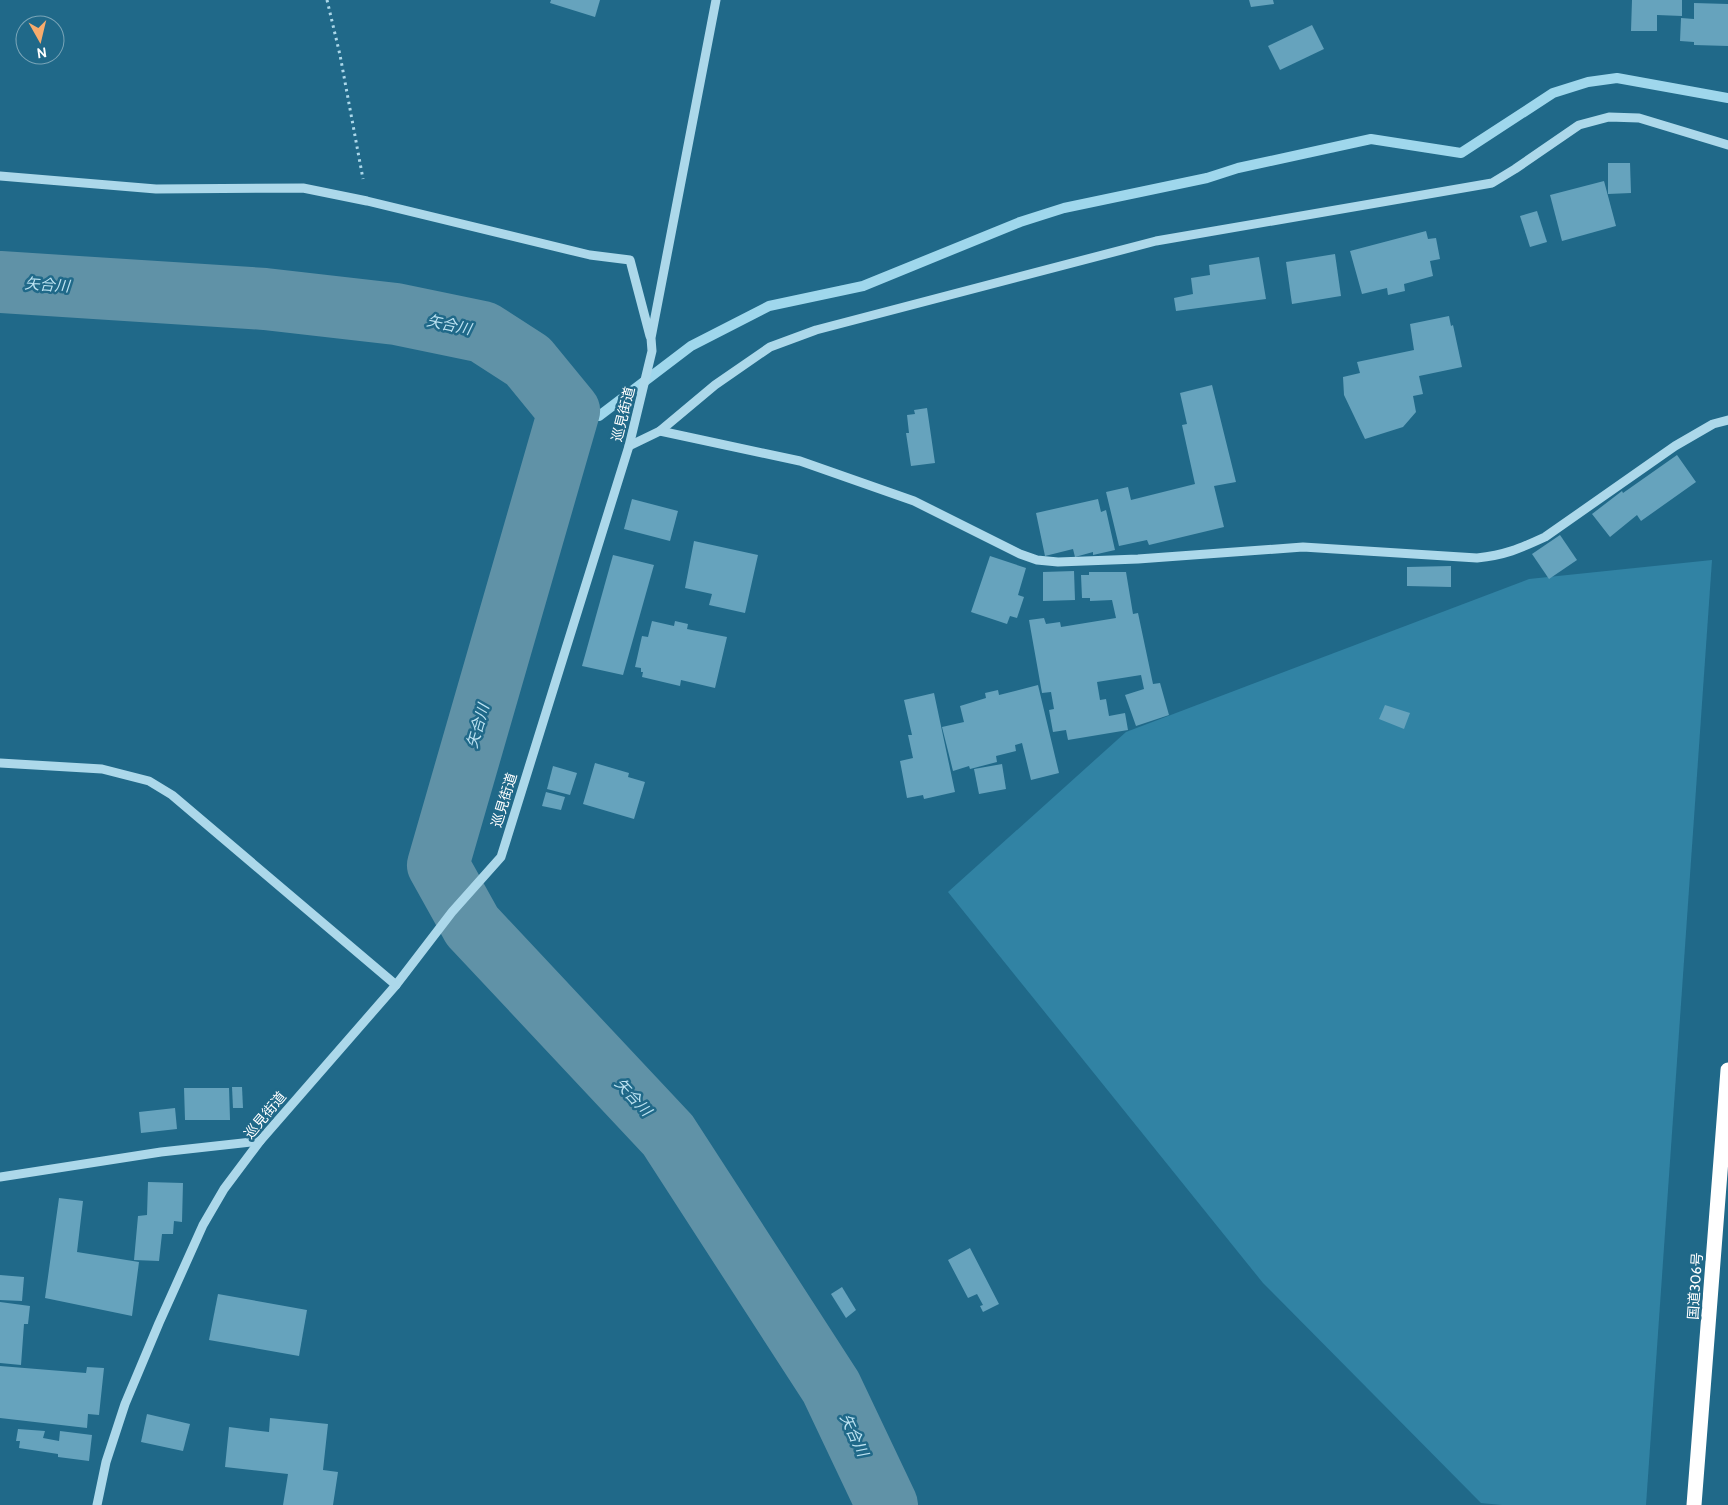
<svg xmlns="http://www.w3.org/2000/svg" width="1728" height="1505" font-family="Cabin,'Noto Sans JP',sans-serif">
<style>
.green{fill:#3183a4}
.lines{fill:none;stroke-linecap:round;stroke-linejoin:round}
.stream{stroke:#9fd7ec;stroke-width:10}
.river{stroke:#6092a7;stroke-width:62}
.building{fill:#66a3bd}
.path{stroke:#acd8ea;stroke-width:3;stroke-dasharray:2.5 4;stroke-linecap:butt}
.minor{stroke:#acd8ea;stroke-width:9}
.highway{stroke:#fff;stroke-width:15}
.labels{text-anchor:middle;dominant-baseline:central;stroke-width:5;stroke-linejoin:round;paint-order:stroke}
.street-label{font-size:14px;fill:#fff;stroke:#206989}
.water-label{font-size:15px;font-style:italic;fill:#bee4f3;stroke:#206989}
</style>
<rect width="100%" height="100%" fill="#206989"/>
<path class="green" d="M1712,560L1646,1505H1502L1481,1503L1263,1283L948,892L1126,732L1529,579Z"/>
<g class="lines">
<path class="stream" d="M569,411L599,416L691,346L769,306L863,286L1020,222L1064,208L1207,178L1238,168L1371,139L1461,153L1553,93L1588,82L1617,78L1728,98"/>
<path class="river" d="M0,282L265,299L396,314L483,332L528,361L569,411L438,865L472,926L668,1135L831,1387L887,1505"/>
</g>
<g class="building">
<path d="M551,0H600L595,17L550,3Z"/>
<path d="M1249,0H1273L1274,4L1251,7Z"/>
<path d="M1632,0H1682V16L1657,15V31H1631Z"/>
<path d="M1694,3L1728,4V46L1694,45V42L1680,41L1681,18L1694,19Z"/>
<path d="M1312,25L1324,49L1280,70L1268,46Z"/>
<path d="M1608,163H1630L1631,193L1608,194Z"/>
<path d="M1604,181L1616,226L1562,241L1550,195Z"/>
<path d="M1537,211L1547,242L1530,247L1520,216Z"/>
<path d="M1426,231L1428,239L1436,238L1440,259L1430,261L1433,276L1404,284L1405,291L1388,295L1387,288L1362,294L1350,251Z"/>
<path d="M1335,254L1341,296L1292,304L1286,262Z"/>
<path d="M1259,257L1266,299L1176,311L1174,298L1193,294L1191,278L1210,275L1209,265Z"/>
<path d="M1449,316L1451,326L1453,325L1462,367L1419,376L1423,394L1413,396L1416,412L1403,427L1365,439L1344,395L1343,377L1360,373L1357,362L1414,350L1410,324Z"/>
<path d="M1212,385L1236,482L1214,486L1224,527L1149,545L1147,540L1119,546L1106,492L1128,487L1131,500L1195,484L1182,425L1187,424L1180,393Z"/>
<path d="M927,408L935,463L911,466L906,433H909L907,415L915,414L914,410Z"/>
<path d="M1677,455L1696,482L1641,521L1637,515L1610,537L1592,514L1622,491L1623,493Z"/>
<path d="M632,499L678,511L670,541L624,529Z"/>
<path d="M1098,499L1101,512L1106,510L1115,550L1093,555V552L1075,557L1073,549L1045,556L1036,513Z"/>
<path d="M1560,535L1577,560L1549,579L1532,554Z"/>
<path d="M694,541L758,555L745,613L709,605L712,594L685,588Z"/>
<path d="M613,555L654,565L623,675L582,666Z"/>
<path d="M990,556L1026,568L1018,595L1024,597L1017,618L1010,616L1007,624L971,612Z"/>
<path d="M1451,566V587L1407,586V567Z"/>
<path d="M1074,571L1075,600L1043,601V572Z"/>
<path d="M1089,572H1126L1133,614L1138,613L1153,684L1160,683L1169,715L1136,726L1125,695L1144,689L1141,675L1097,682L1100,700L1106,699L1109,716L1125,713L1128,730L1068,740L1066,730L1053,732L1049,710L1054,709L1051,692L1042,693L1029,620L1044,618L1046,624L1060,622L1061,627L1116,618L1112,600L1090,601V598H1082L1081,575H1089Z"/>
<path d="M652,621L674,626L675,621L688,624L687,629L727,637L715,688L681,680L680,686L642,677L643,672H641V668L635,667L642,636L648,637Z"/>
<path d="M1038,685L1059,773L1031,780L1022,743L1015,745L1016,751L996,756L997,762L970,769L969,766L953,771L942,727L964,722L960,706L986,698L985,693L998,690L999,695Z"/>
<path d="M934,693L955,792L924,799L923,795L907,798L900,761L913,758L908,735H912L904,700Z"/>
<path d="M1385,705L1410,713L1404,729L1379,719Z"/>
<path d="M595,763L629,773L628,777L645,782L634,819L583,804Z"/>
<path d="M1002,764L1006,789L979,794L974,769Z"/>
<path d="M553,766L577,773L570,795L547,789Z"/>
<path d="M546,792L565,797L561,810L542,806Z"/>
<path d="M232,1087H242L243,1108H233Z"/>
<path d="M184,1088H229L230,1120H185Z"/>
<path d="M175,1108L177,1129L141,1133L139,1112Z"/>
<path d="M148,1182L183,1183L182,1222L174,1221L173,1234H162L159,1261L134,1260L138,1216L147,1215Z"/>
<path d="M59,1198L83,1201L77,1252L139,1262L132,1316L45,1298Z"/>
<path d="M970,1248L999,1304L983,1312L980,1306L983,1305L977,1294L968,1298L948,1260Z"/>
<path d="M0,1275L24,1277L22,1301L0,1300Z"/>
<path d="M842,1287L856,1310L846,1318L831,1294Z"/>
<path d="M218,1294L307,1310L299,1356L209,1340Z"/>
<path d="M0,1302L30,1306L28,1324H24L21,1365L0,1363Z"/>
<path d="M0,1366L86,1373L87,1367L104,1368L99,1415L88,1414L87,1428L0,1418Z"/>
<path d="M147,1414L190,1424L183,1451L141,1442Z"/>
<path d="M270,1418L328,1424L323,1470L338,1472L333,1505H283L288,1474L225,1467L229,1427L269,1432Z"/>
<path d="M18,1429L45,1431L43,1438L59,1441L60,1431L92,1435L89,1461L58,1457V1454L19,1448L20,1441H16Z"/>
</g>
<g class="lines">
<path class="path" d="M327,0L340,55L363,179"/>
<g class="minor">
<path d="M0,176L156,189L303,188L367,201L590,255L630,260L650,336"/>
<path d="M660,431L800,461L914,501L1020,554L1037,560L1058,562L1138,559L1303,547L1477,558C1505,555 1519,549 1545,537L1675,446L1713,424L1728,420"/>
<path d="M629,446L660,431L715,385L770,347L816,330L1156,241L1492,183L1515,169L1579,125L1609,117L1639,118L1728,145"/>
<path d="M0,763L102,769L149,781L172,795L396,985"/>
<path d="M0,1177L161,1152L260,1141"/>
<path d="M97,1505L106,1462L125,1404L159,1323L203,1225L224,1189L260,1141L396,985L452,912L501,857L629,446L652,351L651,338L716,0"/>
</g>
<path class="highway" d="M1694,1505L1728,1070"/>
</g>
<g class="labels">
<g class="street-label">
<text transform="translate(623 414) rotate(-76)">巡見街道</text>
<text transform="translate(504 800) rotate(-73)">巡見街道</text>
<text transform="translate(265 1115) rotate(-50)">巡見街道</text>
<text transform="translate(1695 1286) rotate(-86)">国道306号</text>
</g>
<g class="water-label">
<text transform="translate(47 285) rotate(4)">矢合川</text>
<text transform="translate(449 325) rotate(12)">矢合川</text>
<text transform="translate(478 726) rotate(-74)">矢合川</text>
<text transform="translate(633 1097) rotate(47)">矢合川</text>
<text transform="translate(854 1435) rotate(65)">矢合川</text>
</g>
</g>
<g transform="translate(40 40) rotate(172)"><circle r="24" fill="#206989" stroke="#79a5b8"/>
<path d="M0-4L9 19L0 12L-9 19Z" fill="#f8ab6c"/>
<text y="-8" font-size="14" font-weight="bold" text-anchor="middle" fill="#ffffff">N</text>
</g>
</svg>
